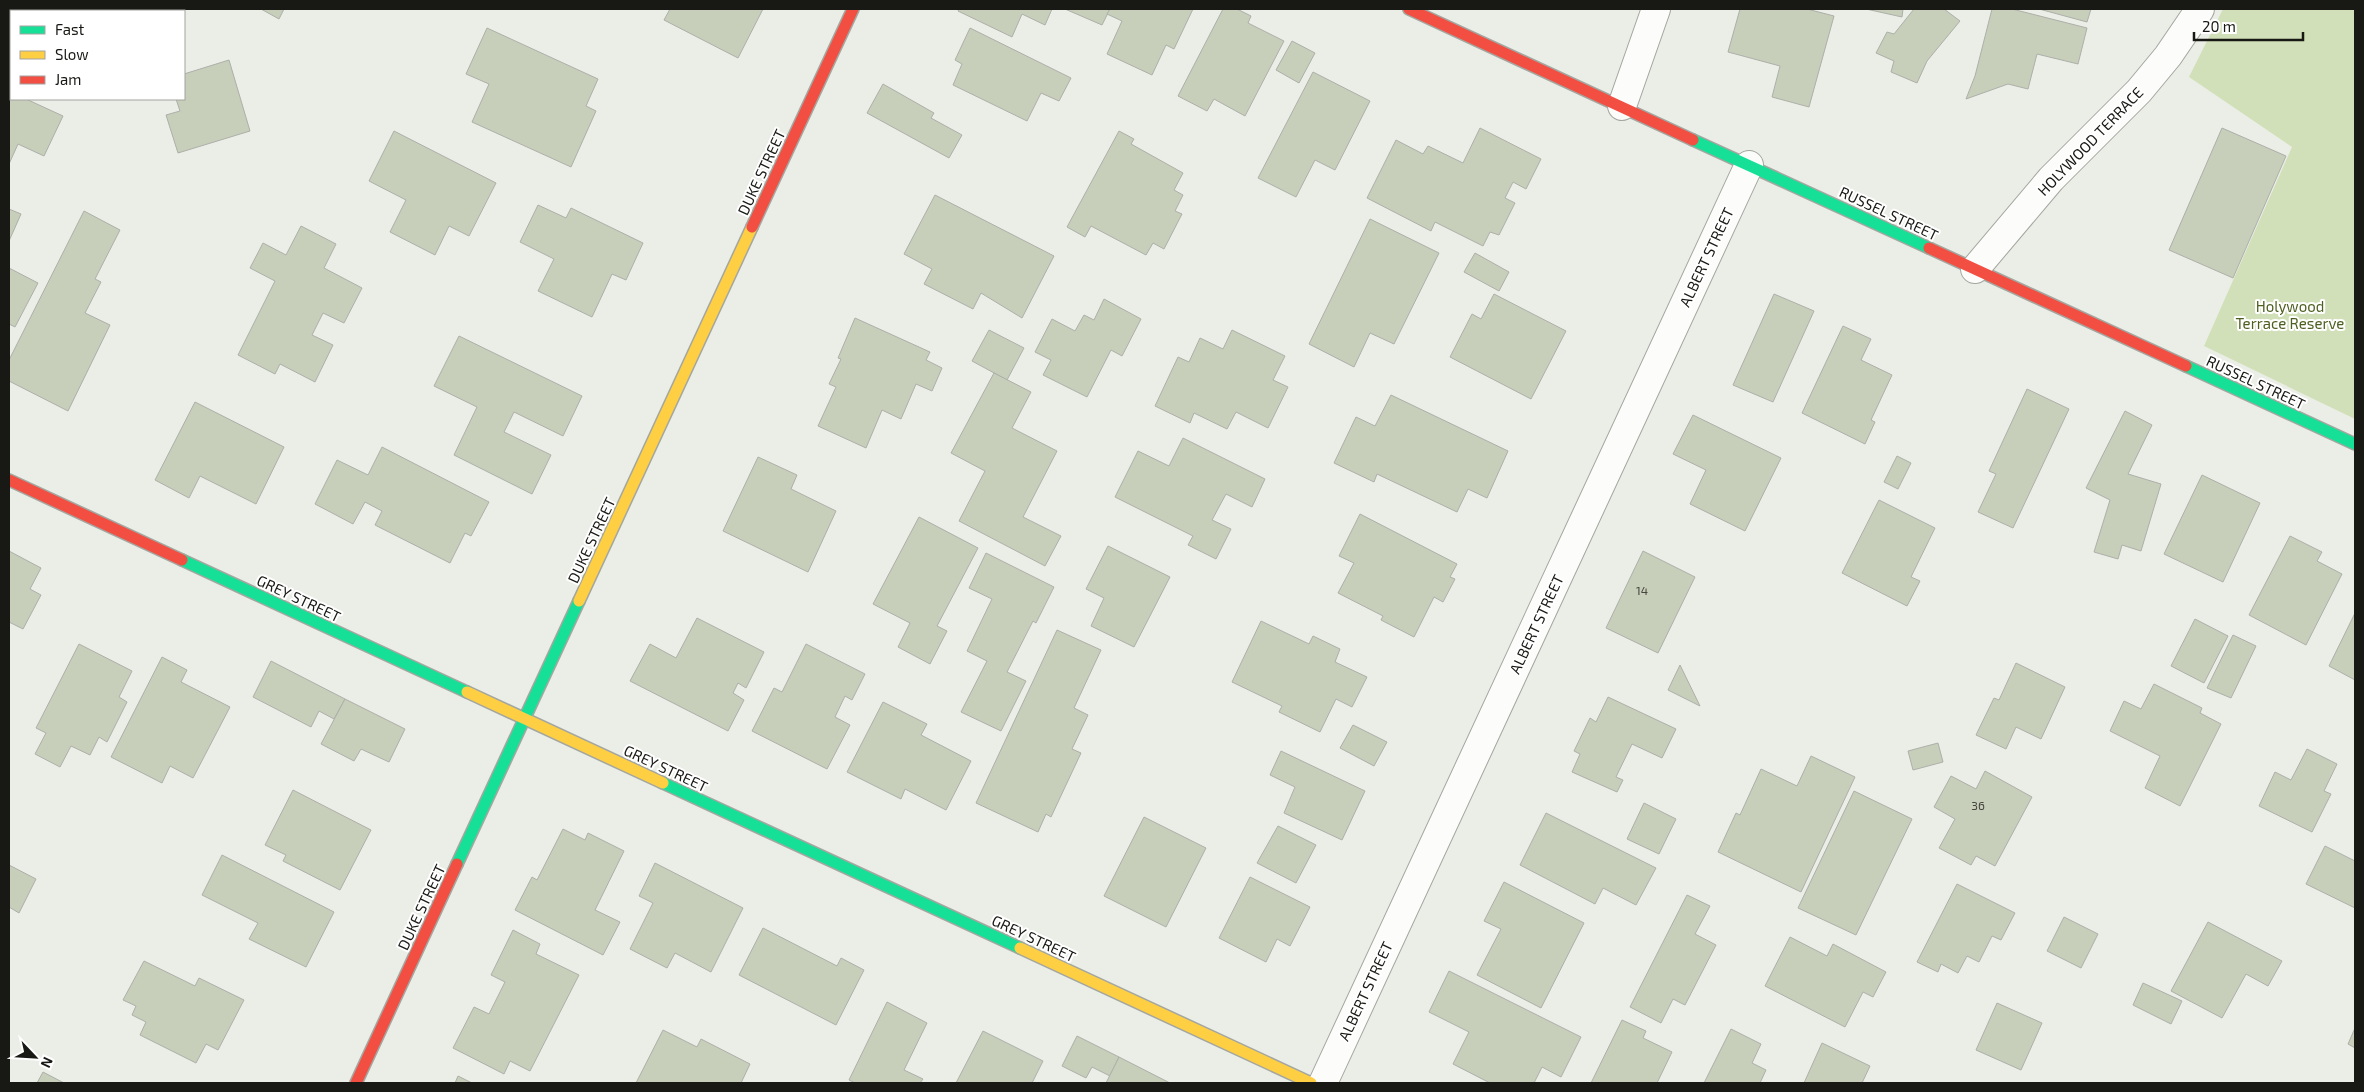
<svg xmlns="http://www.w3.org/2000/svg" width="2364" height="1092" font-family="'Exo 2',sans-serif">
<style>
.green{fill:#d2e0b9}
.building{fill:#c7ceb9;stroke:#adb0aa}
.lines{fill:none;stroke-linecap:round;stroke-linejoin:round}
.street-casing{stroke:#a4a6a0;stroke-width:30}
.fast-casing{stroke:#a4a6a0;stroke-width:14}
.slow-casing{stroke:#a4a6a0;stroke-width:14}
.jam-casing{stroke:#a4a6a0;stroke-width:14}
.street{stroke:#fcfcfb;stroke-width:28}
.fast{stroke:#16e098;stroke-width:11}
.slow{stroke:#ffcf43;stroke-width:11}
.jam{stroke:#f24e42;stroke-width:11}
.labels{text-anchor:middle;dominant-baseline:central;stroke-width:4;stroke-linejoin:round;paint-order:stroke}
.number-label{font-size:12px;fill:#44463d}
.street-label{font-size:15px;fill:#181914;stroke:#fff}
.park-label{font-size:15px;fill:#4e6021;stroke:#fff}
</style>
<rect width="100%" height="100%" fill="#eaeee6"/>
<path class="green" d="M2223,9H2355V419L2204,346L2292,147L2189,77Z"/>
<g class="building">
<path d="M39,9H109L107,11H38Z"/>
<path d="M261,9H284L279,19Z"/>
<path d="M670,9H763L738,58L664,20Z"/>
<path d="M959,9H1052L1045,25L1022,14L1012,37L958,11Z"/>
<path d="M1065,9H1110L1102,25Z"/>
<path d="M1110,9H1193L1174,49L1166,45L1152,75L1107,54L1122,21L1107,14Z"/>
<path d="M1223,9H1237L1251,16L1248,23L1284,41L1245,116L1214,99L1207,111L1178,96Z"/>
<path d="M1740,9H1807L1834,16L1809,107L1772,97L1780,66L1728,52Z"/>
<path d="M1866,9H1903L1902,17Z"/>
<path d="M1914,9H1944L1960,21L1927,61L1917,83L1891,72L1894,61L1876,53L1887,32L1894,34Z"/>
<path d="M1992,9H2012L2087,28L2078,64L2037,54L2028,89L2008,84L1966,99L1975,76Z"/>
<path d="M2039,9H2091L2087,22Z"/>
<path d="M487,28L598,79L586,106L596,111L571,167L472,122L489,84L466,74Z"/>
<path d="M970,28L1071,78L1059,101L1041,93L1027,121L953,85L962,64L955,60Z"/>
<path d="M9,32L11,33V77L9,76Z"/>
<path d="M1292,41L1315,53L1299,83L1276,70Z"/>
<path d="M229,60L250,131L178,153L166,115L180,111L176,99H184V74Z"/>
<path d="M1313,72L1370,101L1335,170L1315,160L1296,197L1258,178Z"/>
<path d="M883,84L934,113L931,118L962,135L949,158L867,113Z"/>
<path d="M9,91L11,92V99H26L63,116L44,156L18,144L9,164Z"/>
<path d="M1480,128L1541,159L1526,189L1513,182L1505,198L1515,203L1499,235L1490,232L1483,246L1435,222L1431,231L1367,198L1396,140L1423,154L1428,146L1463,163Z"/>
<path d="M2222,128L2286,156L2233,278L2169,250Z"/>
<path d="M394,131L496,183L469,236L449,226L435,255L390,232L406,200L369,181Z"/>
<path d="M1119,131L1134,139L1131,144L1183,173L1174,190L1183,195L1175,211L1182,214L1164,249L1153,243L1146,255L1091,226L1085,237L1067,227Z"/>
<path d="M935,195L1054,256L1022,318L981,293L973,309L924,284L932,269L904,254Z"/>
<path d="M538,205L566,218L571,208L643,243L626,280L612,274L592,317L538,291L554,259L520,242Z"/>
<path d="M9,209L21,214L9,241Z"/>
<path d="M84,211L120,230L95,279L101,282L85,313L110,325L68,411L9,381V360Z"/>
<path d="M1370,219L1439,253L1394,344L1370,333L1354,367L1309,344Z"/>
<path d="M301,226L336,244L324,268L362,288L344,323L323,313L312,335L333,345L315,382L280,364L275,374L238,355L275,281L250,268L263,243L286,255Z"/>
<path d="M1475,253L1509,272L1499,291L1464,272Z"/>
<path d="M9,268L38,283L15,327L9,324Z"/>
<path d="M1494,294L1566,331L1531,399L1450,357L1472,314L1481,319Z"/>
<path d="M1774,294L1814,311L1773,402L1733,385Z"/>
<path d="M1104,299L1141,319L1122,356L1111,350L1087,397L1043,375L1051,360L1035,352L1052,319L1075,331L1084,315L1094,320Z"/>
<path d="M855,318L930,352L926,360L942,368L932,391L916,384L901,419L882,410L866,448L818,426L836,387L829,384L841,359L838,358Z"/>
<path d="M1843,326L1871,339L1861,360L1892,375L1871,420L1875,422L1865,444L1802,413Z"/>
<path d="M989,330L1024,348L1007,380L972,361Z"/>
<path d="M1232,330L1285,356L1273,380L1288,387L1268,428L1236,412L1227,429L1194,413L1190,423L1155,406L1178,357L1189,362L1200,338L1223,349Z"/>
<path d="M459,336L582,396L563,436L514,412L504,432L551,455L532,494L454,455L477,407L434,386Z"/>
<path d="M994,373L1031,392L1012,428L1057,451L1023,517L1061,536L1045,566L959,521L985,471L951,453Z"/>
<path d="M2027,389L2069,409L2013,528L1978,512L1996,474L1989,471Z"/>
<path d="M1391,395L1508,451L1487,498L1468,489L1457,512L1377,474L1374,482L1334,463L1356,417L1375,426Z"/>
<path d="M195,402L284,447L256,504L200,476L189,498L155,480Z"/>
<path d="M2125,411L2152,425L2128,474L2161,484L2141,551L2122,545L2118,559L2094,552L2110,500L2086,488Z"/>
<path d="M1693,415L1781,458L1745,531L1690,504L1706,470L1673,454Z"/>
<path d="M1183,438L1265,479L1252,507L1226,494L1212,520L1231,529L1216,559L1188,545L1193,536L1115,497L1138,451L1169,466Z"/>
<path d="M382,447L489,502L471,536L465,533L450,563L375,525L382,511L365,502L353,524L315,504L337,460L368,475Z"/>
<path d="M1897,456L1911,463L1898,489L1884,482Z"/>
<path d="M758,457L797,475L791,489L836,511L808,572L723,531Z"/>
<path d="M2202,475L2260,503L2223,582L2164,554Z"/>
<path d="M1879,500L1935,528L1911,577L1920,581L1907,606L1842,573Z"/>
<path d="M1360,514L1457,564L1450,577L1455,579L1443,602L1434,597L1414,637L1381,620L1383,616L1338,593L1354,563L1339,556Z"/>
<path d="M919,517L978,548L937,626L947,631L930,664L898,647L910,623L873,604Z"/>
<path d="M2290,536L2322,552L2317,561L2342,574L2306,645L2249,615Z"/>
<path d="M1108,546L1170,577L1134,647L1091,626L1104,598L1086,589Z"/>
<path d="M9,551L41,568L30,589L41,595L23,629L9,622Z"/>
<path d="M1643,551L1695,577L1658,653L1606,628Z"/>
<path d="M986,553L1054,587L1036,623L1033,621L1007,672L1026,681L1001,731L961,712L987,661L967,651L992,599L969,588Z"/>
<path d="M2355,613V680L2329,666Z"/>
<path d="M697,618L764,652L746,688L738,683L733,693L744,700L728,731L630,681L650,644L676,658Z"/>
<path d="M2195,619L2228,636L2204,683L2171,666Z"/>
<path d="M1261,621L1309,644L1313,636L1340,649L1335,662L1367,677L1352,707L1336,699L1320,732L1279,712L1282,706L1232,682Z"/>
<path d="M1057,630L1101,650L1074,708L1088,715L1072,749L1081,753L1051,817L1046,814L1038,832L976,803Z"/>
<path d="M2233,635L2256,646L2231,698L2207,688Z"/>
<path d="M79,644L132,671L119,697L127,702L107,742L99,737L90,755L71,746L60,767L35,754L46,733L36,728Z"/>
<path d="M806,644L865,674L852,700L845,696L835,717L850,725L827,769L752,731L774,688L782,692Z"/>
<path d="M162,657L187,670L181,682L230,707L193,778L170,766L162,783L111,757Z"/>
<path d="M271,661L345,699L334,719L319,711L311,727L253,697Z"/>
<path d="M2016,663L2065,687L2041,739L2016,727L2006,749L1976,735L1994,698L1999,700Z"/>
<path d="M1680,665L1700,706L1668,690Z"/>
<path d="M2154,684L2202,708L2200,713L2221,724L2180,806L2145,788L2160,756L2110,731L2124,701L2141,709Z"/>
<path d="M1608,697L1676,729L1662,758L1632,744L1616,777L1623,780L1617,792L1572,772L1580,754L1574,751L1590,718L1596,722Z"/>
<path d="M345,699L405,729L389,762L361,749L354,761L321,744Z"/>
<path d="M883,702L927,724L921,735L971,761L946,810L905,789L901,799L847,772Z"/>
<path d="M1353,725L1387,742L1374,766L1340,748Z"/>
<path d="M1938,743L1943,762L1913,770L1908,751Z"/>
<path d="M2307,749L2337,764L2324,791L2331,794L2312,832L2259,806L2275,772L2291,780Z"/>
<path d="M1281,751L1365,791L1342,840L1284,813L1295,787L1270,775Z"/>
<path d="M1811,756L1855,777L1801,892L1718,852L1736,813L1740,815L1761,769L1797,786Z"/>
<path d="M1985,771L2032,797L1995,866L1976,856L1971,865L1939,848L1955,819L1934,807L1951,776L1976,789Z"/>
<path d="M293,790L371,830L340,890L283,861L286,855L265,845Z"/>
<path d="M1854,791L1912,819L1856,935L1798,908Z"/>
<path d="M1644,803L1676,819L1659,854L1627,839Z"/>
<path d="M1546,813L1656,868L1636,905L1603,888L1595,904L1520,865Z"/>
<path d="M1144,817L1206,848L1166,927L1104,896Z"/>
<path d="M1278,826L1316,845L1296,883L1257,863Z"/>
<path d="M563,829L585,840L588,833L624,851L595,910L620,922L603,955L515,910L532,877L537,880Z"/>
<path d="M2325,846L2355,861V908L2306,884Z"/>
<path d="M222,855L334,912L306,967L249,939L258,923L202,895Z"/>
<path d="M655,863L743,908L711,972L675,953L667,968L630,949L653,903L639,896Z"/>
<path d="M9,865L36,879L19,913L9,907Z"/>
<path d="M1250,877L1310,907L1290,946L1277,939L1266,962L1219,938Z"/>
<path d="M1504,882L1584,923L1541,1008L1477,975L1501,929L1484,921Z"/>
<path d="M1957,884L2015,913L2001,940L1992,936L1979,962L1967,956L1958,973L1941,964L1938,972L1917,962Z"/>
<path d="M1687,895L1710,906L1695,934L1716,945L1685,1005L1673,999L1661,1023L1630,1007Z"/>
<path d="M2064,917L2098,934L2081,968L2047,951Z"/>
<path d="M2208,922L2282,961L2268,986L2246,974L2222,1018L2171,991Z"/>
<path d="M763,928L837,966L841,958L864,970L836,1025L739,975Z"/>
<path d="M513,930L540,944L536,954L579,975L530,1071L510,1061L504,1074L453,1048L474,1007L489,1014L505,982L491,975Z"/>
<path d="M1790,937L1827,956L1833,944L1886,972L1873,997L1863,992L1845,1027L1765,986Z"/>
<path d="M144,961L195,986L199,978L244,1000L218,1050L206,1044L196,1063L140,1035L146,1022L132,1015L136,1006L123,1000Z"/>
<path d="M1449,971L1581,1037L1561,1077L1542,1067L1534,1083H1490L1453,1064L1469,1032L1429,1012Z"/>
<path d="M2143,983L2182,1001L2171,1024L2133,1005Z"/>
<path d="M887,1002L927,1023L904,1070L923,1079L920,1083H855L849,1080Z"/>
<path d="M1997,1003L2042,1023L2021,1070L1976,1050Z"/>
<path d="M1622,1020L1646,1031L1643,1038L1672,1052L1657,1083H1591Z"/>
<path d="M2355,1028V1048L2348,1044Z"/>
<path d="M1731,1029L1761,1044L1752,1063L1766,1070L1760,1083H1704Z"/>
<path d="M663,1030L697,1047L701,1039L750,1064L741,1083H636Z"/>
<path d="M983,1031L1043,1061L1032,1083H956Z"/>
<path d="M1077,1036L1119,1057L1110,1076L1092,1067L1086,1078L1062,1066Z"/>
<path d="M1822,1043L1870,1066L1862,1083H1804Z"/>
<path d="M1119,1057L1170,1083H1106Z"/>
<path d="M43,1072L64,1083H37Z"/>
<path d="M458,1076L472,1083H455Z"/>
</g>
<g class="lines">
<g class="street-casing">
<g id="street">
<path d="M1622,106L1656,9"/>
<path d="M1975,269L2051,179L2139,91L2168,56L2200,9"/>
<path d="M1323,1083L1749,165"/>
</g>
</g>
<g class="fast-casing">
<g id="fast">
<path d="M1693,140L1929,248"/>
<path d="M2186,366L2355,444"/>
<path d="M182,560L467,692"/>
<path d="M663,783L1020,948"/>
<path d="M457,864L579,601"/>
</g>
</g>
<g class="slow-casing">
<g id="slow">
<path d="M579,601L752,227"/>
<path d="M467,692L663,783"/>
<path d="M1020,948L1311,1083"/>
</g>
</g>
<g class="jam-casing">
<g id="jam">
<path d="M1409,9L1693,140"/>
<path d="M752,227L853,9"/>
<path d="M1929,248L2186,366"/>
<path d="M9,480L182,560"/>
<path d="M356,1083L457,864"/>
</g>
</g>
<use href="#street" class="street"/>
<use href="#fast" class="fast"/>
<use href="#slow" class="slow"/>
<use href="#jam" class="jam"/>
</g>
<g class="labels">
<g class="number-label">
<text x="1642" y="590">14</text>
<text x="1978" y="805">36</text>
</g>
<g class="street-label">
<text transform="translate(2090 141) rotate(-46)">HOLYWOOD TERRACE</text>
<text transform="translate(761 172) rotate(-65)">DUKE STREET</text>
<text transform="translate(1889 213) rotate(25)">RUSSEL STREET</text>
<text transform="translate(1706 257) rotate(-65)">ALBERT STREET</text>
<text transform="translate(2256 382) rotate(25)">RUSSEL STREET</text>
<text transform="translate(591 540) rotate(-65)">DUKE STREET</text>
<text transform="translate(299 598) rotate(25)">GREY STREET</text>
<text transform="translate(1536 624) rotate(-65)">ALBERT STREET</text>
<text transform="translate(666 768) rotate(25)">GREY STREET</text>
<text transform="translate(421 907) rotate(-65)">DUKE STREET</text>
<text transform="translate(1034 938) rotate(25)">GREY STREET</text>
<text transform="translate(1365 991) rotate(-65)">ALBERT STREET</text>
</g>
<g class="park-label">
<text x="2290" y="306">Holywood<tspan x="2290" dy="17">Terrace Reserve</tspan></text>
</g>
</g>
<rect width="2364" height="1092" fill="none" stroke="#181914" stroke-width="20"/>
<rect x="10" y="10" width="175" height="90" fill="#ffffff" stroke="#a3a3a1"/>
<rect x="20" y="26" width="25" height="8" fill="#16e098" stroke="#a3a3a1"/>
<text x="55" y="35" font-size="15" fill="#181914">Fast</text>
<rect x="20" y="51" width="25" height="8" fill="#ffcf43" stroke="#a3a3a1"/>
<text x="55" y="60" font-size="15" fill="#181914">Slow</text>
<rect x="20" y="76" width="25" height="8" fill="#f24e42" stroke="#a3a3a1"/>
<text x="55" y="85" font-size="15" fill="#181914">Jam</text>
<g transform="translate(35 1057) rotate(115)" stroke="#ffffff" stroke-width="4" paint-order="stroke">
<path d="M0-4L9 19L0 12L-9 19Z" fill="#181914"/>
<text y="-8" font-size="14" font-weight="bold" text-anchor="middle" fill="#181914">N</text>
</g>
<path d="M2194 32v8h109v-8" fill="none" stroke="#181914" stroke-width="2.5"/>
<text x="2202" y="32" font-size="15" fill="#181914" stroke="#ffffff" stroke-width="4" paint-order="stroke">20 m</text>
</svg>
